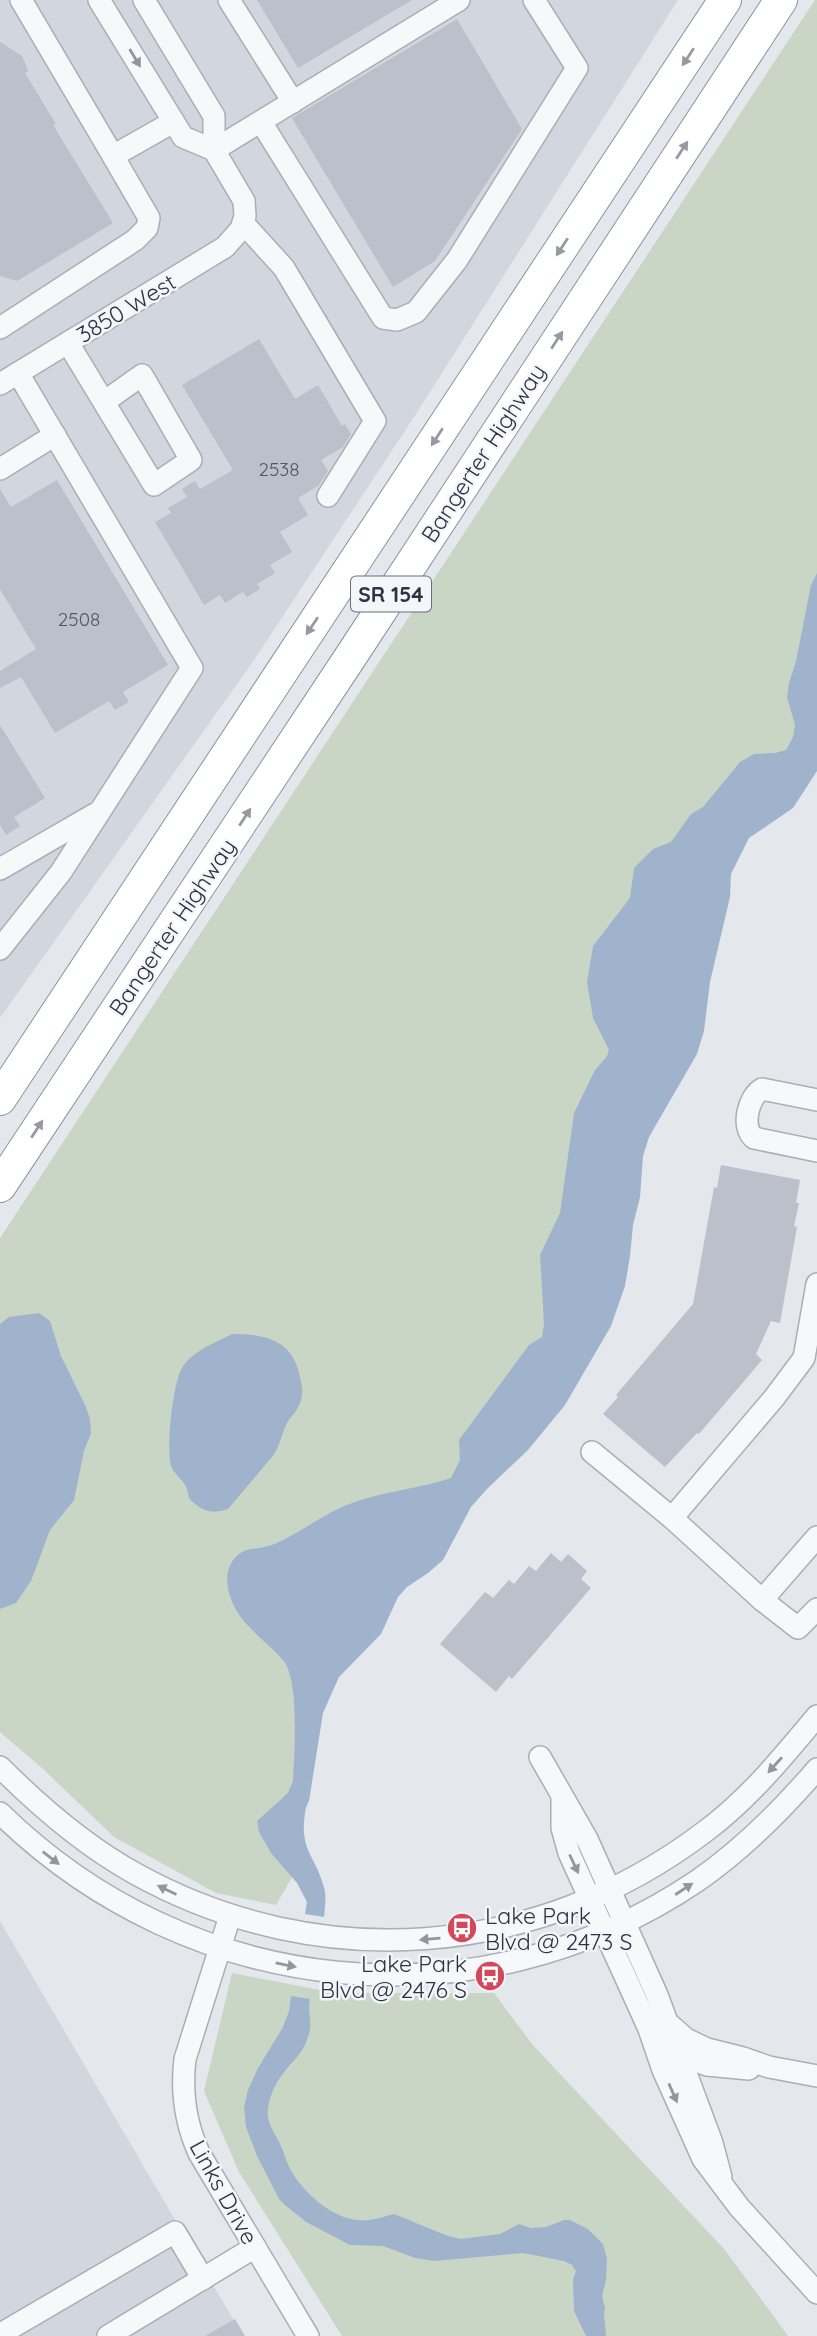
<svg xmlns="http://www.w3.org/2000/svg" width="817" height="2336" font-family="Quicksand,sans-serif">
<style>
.built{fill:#d2d6de}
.green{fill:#c9d6c5}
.water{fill:#9fb4cc}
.building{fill:#bbc0ca}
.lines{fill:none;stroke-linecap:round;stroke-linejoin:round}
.minor-casing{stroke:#a9aeb7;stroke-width:24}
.highway-casing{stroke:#8b94a3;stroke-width:34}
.minor{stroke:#f7f8fa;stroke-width:21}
.highway{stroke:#fff;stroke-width:32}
.oneway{fill:#959aa2}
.oneway2{fill:#9196a0}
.labels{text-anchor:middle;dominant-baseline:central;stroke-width:5;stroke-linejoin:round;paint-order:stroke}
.number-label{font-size:19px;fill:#4f5766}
.shield{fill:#f4f6f9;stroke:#676e7b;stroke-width:2}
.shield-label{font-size:21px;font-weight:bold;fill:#2b3445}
.street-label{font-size:23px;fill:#2b3445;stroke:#f4f6f9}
.poi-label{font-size:23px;fill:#2b3445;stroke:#f4f6f9;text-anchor:start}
</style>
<rect width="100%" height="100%" fill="#e4e7ec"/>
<g class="built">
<path d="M0,0H678L418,411L252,663L0,1018Z"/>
<path d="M0,1921L243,2336H0Z"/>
</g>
<g class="green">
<path d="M815,0H817V707L717,869L573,1335L310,1692L294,1874L276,1905L216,1893L114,1837L42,1768L0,1732V1238Z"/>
<path d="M232,1973L335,1993H494L532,2044L725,2250L788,2336H342L239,2172L204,2091Z"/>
</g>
<g class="water">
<path d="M817,573V771L793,808L749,838L731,874L730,897L710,982L704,1031L697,1054L649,1137L643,1156L640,1197L633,1225L630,1256L625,1286L611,1326L565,1405L528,1450L487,1489L471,1507L443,1560L428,1573L407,1587L398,1597L381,1634L339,1677L323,1713L309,1801C305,1807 305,1814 304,1822C302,1851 316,1859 323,1884C327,1895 325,1905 324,1917L305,1914L307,1902L297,1883L271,1853L259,1832L257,1821L288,1793L293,1781C294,1755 300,1680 283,1660C268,1643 248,1630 236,1610C228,1595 222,1574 234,1559C244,1546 259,1550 272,1545C302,1533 327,1510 358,1501C388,1491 421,1488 451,1478L460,1460L459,1440L529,1345L542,1337L544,1324L540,1255L560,1213L574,1113L595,1070L607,1056L609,1050L593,1018L587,982L593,946L630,898L634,868L653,849L671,842L691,814L703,807L740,762L754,754L775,753L786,750L793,737L795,725L787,697L789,683L796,661L811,585Z"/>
<path d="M39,1313L50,1321L61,1356L86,1407L90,1419L91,1433L84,1451L74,1500L50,1530L31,1581L16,1603L0,1609V1324L9,1317Z"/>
<path d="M232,1334C263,1334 291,1339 299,1373C301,1382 304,1391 301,1400C299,1409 292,1415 287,1423C281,1435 280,1447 272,1457L228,1509C211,1515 201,1511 189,1498C186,1480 182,1483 173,1470C164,1457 173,1382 182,1368C192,1351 215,1343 232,1334Z"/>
<path d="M291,1996L310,1999C307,2014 314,2023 307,2040C302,2055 290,2063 282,2075C275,2084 269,2098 268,2109C266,2124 275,2132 280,2144C284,2152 286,2161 290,2169C303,2192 330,2217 357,2220C370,2222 382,2217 394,2214L448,2236L461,2239L500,2234L519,2224L531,2228L546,2227L564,2220H570L588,2229L603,2244L607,2259L606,2280L602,2296L605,2308L604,2313L606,2336H586L574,2311L573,2280L576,2271L572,2265L564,2261L523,2253L434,2261L415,2258L383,2246L350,2245L306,2222L285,2205L279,2199L257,2156L246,2127L244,2107L248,2090L258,2068L283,2027L289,2011Z"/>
</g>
<g class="building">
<path d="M257,0H412L298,68Z"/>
<path d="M457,19L522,129L435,261L393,287L292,118Z"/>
<path d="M0,42L22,56L24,60L28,71L25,73L56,124L53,125L113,223L17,281L0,276Z"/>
<path d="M259,339L295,399L318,385L342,426L345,424L351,434L343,447L321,460L328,471L319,485L298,498L308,515L280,532L292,552L270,565L275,573L257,584L260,589L247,597L243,592L225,603L220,595L204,605L155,522L171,513L168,508L187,497L182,489L195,481L200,489L233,470L182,385Z"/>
<path d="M57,480L168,665L123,692L129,702L115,710L109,701L55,733L21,677L0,688V671L36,649L0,589V489L11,507Z"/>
<path d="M0,725L45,798L14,817L20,826L6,835L0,825Z"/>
<path d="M721,1165L800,1180L796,1203H799L794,1226L797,1227L780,1323L771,1321L756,1354L762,1360L699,1434L697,1433L665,1467L603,1414L618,1397L616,1395L693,1304L714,1187L717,1188Z"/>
<path d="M551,1553L561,1562L568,1554L587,1571L581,1579L591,1588L512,1679L509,1676L496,1692L440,1644L485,1592L493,1598L509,1580L514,1584L529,1566L536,1571Z"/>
<path d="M235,2319L245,2336H205Z"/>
</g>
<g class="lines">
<g class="minor-casing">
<g id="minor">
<path d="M21,0L113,156"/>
<path d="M99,0L183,137L214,150"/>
<path d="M229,0L293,102"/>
<path d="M261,122L383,318L397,320L416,312L457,260L577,68L534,0"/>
<path d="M214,150L459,0"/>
<path d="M243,223L284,268L375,421L328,496"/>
<path d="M0,328L135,240L147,228L149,218L113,156L173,122"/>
<path d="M68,343L154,485L191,460L142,375L104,402"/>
<path d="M0,384L225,247L241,229L245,216L244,201L214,150V116L144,0"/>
<path d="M0,469L55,435"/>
<path d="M0,869L95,814"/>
<path d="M0,949L61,872L192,668L18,373"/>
<path d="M817,1100L762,1089C748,1097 741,1127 754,1138L817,1151"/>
<path d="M592,1452L672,1518L774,1398L804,1358L817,1284"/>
<path d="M672,1518L762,1600L817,1537"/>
<path d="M762,1600L798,1628L817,1609"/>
<path d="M540,1757L587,1839L657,1995L712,2143L721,2177"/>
<path d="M0,1767C41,1808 85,1846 136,1874C319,1975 536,1959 703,1833C747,1801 782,1758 817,1716"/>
<path d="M562,1798V1828L569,1853L649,2029L663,2070L703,2159L739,2207L817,2293"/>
<path d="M0,1813C189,1998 476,2030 697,1881C743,1849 781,1811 817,1769"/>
<path d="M230,1916L185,2059C181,2092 185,2122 199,2153L308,2336"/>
<path d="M670,2025L686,2039L707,2049L743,2058L769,2067L817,2076"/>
<path d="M673,2052L707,2065L749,2069"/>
<path d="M7,2336L4,2332L175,2232L203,2279"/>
<path d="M108,2336L255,2247"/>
</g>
</g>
<g class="highway-casing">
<g id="highway">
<path d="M0,1099L725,0"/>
<path d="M0,1186L351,656L781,0"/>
</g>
</g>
<use href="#minor" class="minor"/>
<use href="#highway" class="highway"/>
</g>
<defs><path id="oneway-solid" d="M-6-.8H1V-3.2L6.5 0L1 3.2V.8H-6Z" transform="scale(1.75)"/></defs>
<g class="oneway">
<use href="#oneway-solid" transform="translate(688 57) rotate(123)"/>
<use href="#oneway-solid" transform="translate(682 150) rotate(-57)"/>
<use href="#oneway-solid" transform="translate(562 247) rotate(123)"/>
<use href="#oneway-solid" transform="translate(557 340) rotate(-57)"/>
<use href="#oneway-solid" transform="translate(437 437) rotate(123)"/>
<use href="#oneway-solid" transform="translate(312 626) rotate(124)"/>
<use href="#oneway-solid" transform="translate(245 817) rotate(-57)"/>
<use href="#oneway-solid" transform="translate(37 1129) rotate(-57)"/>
</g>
<g class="oneway2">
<use href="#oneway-solid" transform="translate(135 58) rotate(59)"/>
<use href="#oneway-solid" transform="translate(775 1765) rotate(132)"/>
<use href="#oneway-solid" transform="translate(51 1858) rotate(38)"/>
<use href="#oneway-solid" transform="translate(574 1864) rotate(65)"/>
<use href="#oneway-solid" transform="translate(684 1889) rotate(-33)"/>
<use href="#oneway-solid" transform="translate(167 1890) rotate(-154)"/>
<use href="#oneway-solid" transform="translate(430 1939) rotate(175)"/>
<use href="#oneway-solid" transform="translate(286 1965) rotate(11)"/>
<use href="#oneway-solid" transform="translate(673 2093) rotate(66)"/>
</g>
<defs>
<g id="bus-disc" transform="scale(1.575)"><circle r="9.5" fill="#d1495b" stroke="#f4f6f9"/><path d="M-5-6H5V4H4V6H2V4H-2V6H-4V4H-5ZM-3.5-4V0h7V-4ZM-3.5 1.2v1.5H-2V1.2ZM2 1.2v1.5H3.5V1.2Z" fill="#fff"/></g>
</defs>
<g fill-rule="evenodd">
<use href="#bus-disc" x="462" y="1928"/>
<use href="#bus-disc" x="490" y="1976"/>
</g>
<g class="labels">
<g class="number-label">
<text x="279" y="469">2538</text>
<text x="79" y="619">2508</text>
</g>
<rect class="shield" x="351" y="576.5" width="80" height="35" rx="5"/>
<g class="shield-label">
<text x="391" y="594">SR 154</text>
</g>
<g class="street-label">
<text transform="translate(126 308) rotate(-31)">3850 West</text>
<text transform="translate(483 453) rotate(-57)">Bangerter Highway</text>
<text transform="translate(172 927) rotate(-56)">Bangerter Highway</text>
<text transform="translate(224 2192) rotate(61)">Links Drive</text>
</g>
<g class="poi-label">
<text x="485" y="1915">Lake Park<tspan x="485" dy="26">Blvd @ 2473 S</tspan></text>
<text x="467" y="1963" text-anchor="end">Lake Park<tspan x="467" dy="26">Blvd @ 2476 S</tspan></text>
</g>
</g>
</svg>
